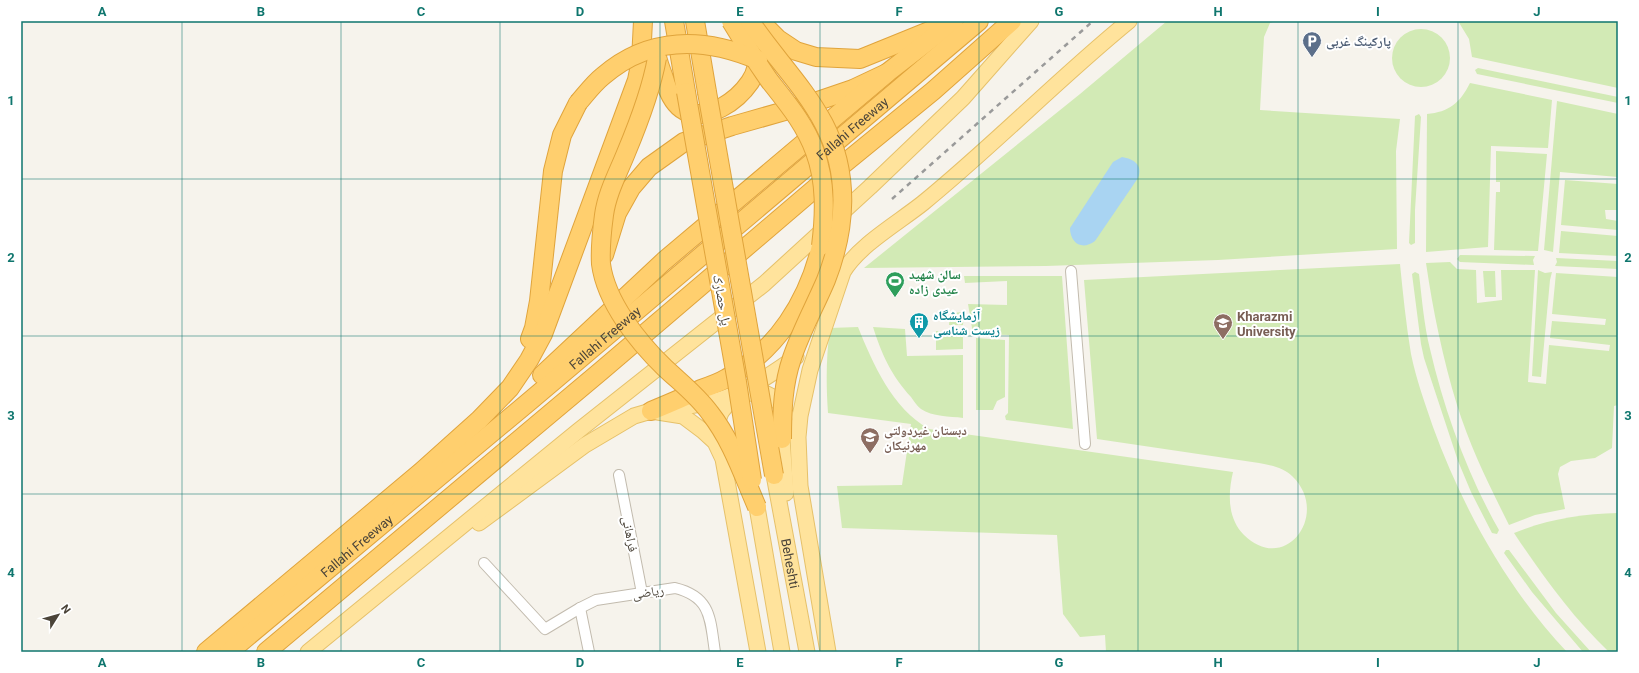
<svg xmlns="http://www.w3.org/2000/svg" width="1639" height="673" font-family="Roboto,'Noto Naskh Arabic',sans-serif">
<style>
.green{fill:#d2eab5}
.water{fill:#a9d4f2}
.lines{fill:none;stroke-linecap:round;stroke-linejoin:round}
.street-casing{stroke:#c2bbae;stroke-width:12}
.primary-casing{stroke:#e6c16a;stroke-width:17}
.highway-casing{stroke:#e0a43c;stroke-width:20}
.street{stroke:#fff;stroke-width:10}
.primary{stroke:#ffe39c;stroke-width:15}
.highway{stroke:#ffcf6e;stroke-width:18}
.rail{stroke:#9a9a9a;stroke-width:2.5;stroke-dasharray:5 5;stroke-linecap:butt}
.highway-bridge-casing{stroke:#e0a43c;stroke-width:20;stroke-linecap:butt}
.highway-bridge{stroke:#ffcf6e;stroke-width:18}
.grid{fill:none;stroke:#0f766e;stroke-width:1;stroke-opacity:0.55}
.labels{text-anchor:middle;dominant-baseline:central;stroke-width:4;stroke-linejoin:round;paint-order:stroke}
.service-label{font-size:13px;font-weight:bold;fill:#4e5e75;stroke:#fff;text-anchor:start}
.street-label{font-size:13px;fill:#4b4439;stroke:#fff}
.leisure-label{font-size:13px;font-weight:bold;fill:#27864d;stroke:#fff;text-anchor:start}
.culture-label{font-size:13px;font-weight:bold;fill:#0d838f;stroke:#fff;text-anchor:start}
.education-label{font-size:13px;font-weight:bold;fill:#785e54;stroke:#fff;text-anchor:start}
.neatline{fill:none;stroke:#0f766e;stroke-width:1.5}
.grid-label{font-size:13px;text-anchor:middle;font-weight:bold;fill:#0f766e}
</style>
<rect width="100%" height="100%" fill="#f6f3ec"/>
<g class="green">
<path d="M1167,21H1276L1270,23L1264,37L1260,110L1400,119L1396,151L1397,249L1218,260L1046,266L864,268L1080,94Z"/>
<path d="M1458,21H1618V88L1472,57L1469,39Z"/>
<circle cx="1421" cy="58" r="29"/>
<path d="M1478,68L1618,97V103L1477,74L1475,70Z"/>
<path d="M1470,83L1552,100L1548,148L1491,146L1488,247L1426,252L1427,114C1449,112 1460,103 1470,83Z"/>
<path d="M1557,101L1618,114V177L1560,172L1553,252L1544,250Z"/>
<path d="M1419,114L1421,117L1415,210V243L1411,245L1409,243L1415,116Z"/>
<path d="M1496,151L1547,154L1538,251L1494,250L1496,192H1500V182H1496Z"/>
<path d="M1565,180L1618,184V210H1605L1606,219L1618,221V230L1561,225Z"/>
<path d="M1561,231L1618,236V256L1559,253Z"/>
<path d="M1460,255L1535,256L1533,260L1534,265L1460,262L1457,259Z"/>
<path d="M1556,258L1618,261V269L1555,266L1557,262Z"/>
<path d="M1450,262L1457,269L1476,270L1477,303L1502,300L1501,270H1535L1528,382L1546,384L1549,345L1609,351L1610,345L1550,338L1552,321L1605,325L1606,319L1552,314L1556,273L1618,277V405L1614,406L1612,448L1595,458L1571,461L1560,467L1558,474L1565,509L1535,515L1509,525C1490,487 1470,447 1457,405C1443,359 1433,311 1426,263Z"/>
<path d="M1400,264C1403,294 1406,324 1411,354C1416,379 1425,403 1433,427C1462,507 1508,590 1567,652H1106L1105,635L1080,637L1063,614L1057,535L842,528L837,486L902,485L911,424L828,413C826,384 826,357 830,328L858,327C873,364 892,408 929,429L1233,472C1228,493 1227,518 1244,535C1286,576 1331,513 1292,476C1284,468 1270,465 1259,463L1097,439L1084,280Z"/>
<path d="M1538,270L1545,273L1552,272L1550,280L1541,377L1532,376Z"/>
<path d="M1483,271H1495L1496,297H1485Z"/>
<path d="M1415,272L1419,274C1422,299 1424,325 1430,349C1444,410 1468,476 1499,530L1497,534L1492,533L1471,492L1458,461L1424,358L1421,344L1412,274Z"/>
<path d="M964,276H1062L1073,429L1006,420L1005,416L1008,413L1009,335L973,334L968,304L1007,305V281L965,283Z"/>
<path d="M964,312L963,325H949L950,313Z"/>
<path d="M873,327L905,329L907,356L963,355V418C950,416 932,417 921,409C917,406 914,401 911,397C891,375 882,355 873,327Z"/>
<path d="M936,331H963V349L936,350Z"/>
<path d="M976,338L1005,340V397L997,401L993,410H976Z"/>
<path d="M1618,513V652H1609C1572,617 1542,575 1514,533C1548,519 1582,514 1618,513Z"/>
<path d="M1506,550H1509L1556,613L1591,652H1583L1532,592L1504,553Z"/>
</g>
<path class="water" d="M1122,157C1134,159 1143,165 1138,178L1095,241C1082,251 1070,243 1070,228L1113,162Z"/>
<g class="lines">
<g class="street-casing">
<g id="street">
<path d="M1071,271L1085,444"/>
<path d="M619,475L642,593"/>
<path d="M484,563L545,629L580,608L596,600L675,588C712,597 710,620 715,652"/>
<path d="M580,608L589,652"/>
</g>
</g>
<g class="primary-casing">
<g id="primary">
<path d="M666,409C682,407 699,405 715,401C745,393 770,375 796,357"/>
<path d="M716,432C718,425 718,417 722,411C733,395 756,387 773,397C779,401 783,409 786,415"/>
<path d="M782,439L786,493"/>
<path id="s1" d="M774,475L807,652"/>
<path d="M757,507L782,652"/>
<path d="M479,523L585,445L634,416L651,411L683,416L703,431L715,442L723,459L758,652"/>
<path d="M308,652L578,431L764,284L870,187L963,98L1031,21"/>
<path d="M828,652L800,486L798,437L800,416L810,370L843,272C859,245 898,223 923,203C994,145 1058,79 1129,21"/>
</g>
</g>
<g class="highway-casing">
<g id="highway">
<path d="M674,21L686,92"/>
<path d="M695,21L707,92"/>
<path d="M760,21L778,39L796,51L816,57L860,59L934,29"/>
<path d="M656,51C657,61 661,69 664,78C667,89 673,105 685,111C708,122 737,101 750,82C757,72 758,61 759,49"/>
<path d="M604,255L617,213L631,188L649,167L684,142L732,126L806,105L853,89L887,73L954,21"/>
<path d="M530,339L534,328L539,301L553,171L562,135L578,103"/>
<path d="M542,375L664,261L887,73"/>
<path d="M651,411C668,404 685,397 701,389C710,386 719,383 727,378C777,350 808,301 821,246"/>
<path d="M206,652L421,472L479,420L510,388L529,360L543,334L637,80L641,60L643,21"/>
<path id="s2" d="M229,652L531,400L979,21"/>
<path d="M266,652L601,371L840,167L933,91L1012,21"/>
</g>
</g>
<use href="#street" class="street"/>
<use href="#primary" class="primary"/>
<use href="#highway" class="highway"/>
<path class="rail" d="M892,199L1093,21"/>
<g class="highway-bridge-casing">
<g id="highway-bridge">
<path d="M731,21C743,41 756,61 769,80C787,103 805,124 815,152C826,182 825,214 821,246"/>
<path d="M750,21C773,56 804,86 824,124C850,174 846,229 826,280C815,306 801,331 792,358C783,384 782,411 782,439"/>
<path d="M657,58C651,91 639,122 626,153C618,173 607,193 604,215C602,230 600,248 601,264C606,302 638,342 665,368C681,383 697,395 710,413C732,441 743,475 757,507"/>
<path d="M686,92L737,382L752,480"/>
<path d="M707,92L774,475"/>
<path d="M578,103C586,94 593,84 603,76C649,36 704,37 758,60"/>
</g>
</g>
<use href="#highway-bridge" class="highway-bridge"/>
</g>
<path class="grid" d="M182,21V652M341,21V652M500,21V652M660,21V652M820,21V652M979,21V652M1138,21V652M1298,21V652M1458,21V652M21,179H1618M21,336H1618M21,494H1618"/>
<defs>
<g id="parking-pin" transform="scale(1)"><path d="M0 17L-7.5 6A9.5 9.5 0 1 1 7.5 6Z" fill="#5c6f8a" stroke="#fff"/><path d="M-3.5-5.5H1a3.5 3.5 0 0 1 0 7H-1V5.5H-3.5ZM-1-3.4V-.6H.8a1.4 1.4 0 0 0 0-2.8Z" fill="#fff"/></g>
<g id="stadium-pin" transform="scale(1)"><path d="M0 17L-7.5 6A9.5 9.5 0 1 1 7.5 6Z" fill="#2e9e5b" stroke="#fff"/><path d="M0-5a6.5 5 0 1 0 0 10a6.5 5 0 1 0 0-10ZM-3.5-1.8h7v3.6h-7Z" fill="#fff"/></g>
<g id="building-pin" transform="scale(1)"><path d="M0 17L-7.5 6A9.5 9.5 0 1 1 7.5 6Z" fill="#0f9aa8" stroke="#fff"/><path d="M-4-6H4V6H1V3H-1V6H-4ZM-2.5-4.3h1.7v1.8h-1.7ZM.8-4.3h1.7v1.8H.8ZM-2.5-1h1.7V.8h-1.7ZM.8-1h1.7V.8H.8Z" fill="#fff"/></g>
<g id="university-pin" transform="scale(1)"><path d="M0 17L-7.5 6A9.5 9.5 0 1 1 7.5 6Z" fill="#8d6e63" stroke="#fff"/><path d="M0-5L7-2L0 1L-7-2ZM-4 1L0 2.5L4 1V4Q0 6-4 4Z" fill="#fff"/></g>
<g id="school-pin" transform="scale(1)"><path d="M0 17L-7.5 6A9.5 9.5 0 1 1 7.5 6Z" fill="#8d6e63" stroke="#fff"/><path d="M0-5L7-2L0 1L-7-2ZM-4 1L0 2.5L4 1V4Q0 6-4 4Z" fill="#fff"/></g>
</defs>
<g fill-rule="evenodd">
<use href="#parking-pin" x="1312" y="41"/>
<use href="#stadium-pin" x="895" y="281"/>
<use href="#building-pin" x="919" y="322"/>
<use href="#university-pin" x="1223" y="323"/>
<use href="#school-pin" x="870" y="437"/>
</g>
<g class="labels">
<g class="service-label">
<text x="1326" y="41">پارکینگ غربی</text>
</g>
<g class="street-label">
<text stroke="none"><textPath href="#s2" startOffset="814">Fallahi Freeway</textPath></text>
<text transform="translate(722 300) rotate(80)">پل حصارک</text>
<text stroke="none"><textPath href="#s2" startOffset="490">Fallahi Freeway</textPath></text>
<text transform="translate(630 534) rotate(79)">فراهانی</text>
<text stroke="none"><textPath href="#s2" startOffset="166">Fallahi Freeway</textPath></text>
<text stroke="none"><textPath href="#s1" startOffset="90">Beheshti</textPath></text>
<text transform="translate(648 592) rotate(-9)">ریاضی</text>
</g>
<g class="leisure-label">
<text x="909" y="274">سالن شهید<tspan x="909" dy="15">عیدی زاده</tspan></text>
</g>
<g class="culture-label">
<text x="933" y="315">آزمایشگاه<tspan x="933" dy="15">زیست شناسی</tspan></text>
</g>
<g class="education-label">
<text x="1237" y="316">Kharazmi<tspan x="1237" dy="15">University</tspan></text>
<text x="884" y="430">دبستان غیردولتی<tspan x="884" dy="15">مهرنیکان</tspan></text>
</g>
</g>
<rect width="1639" height="673" fill="none" stroke="#ffffff" stroke-width="44"/>
<g transform="translate(58 615) rotate(53)" stroke="#ffffff" stroke-width="3" paint-order="stroke">
<path d="M0-3L7 15L0 10L-7 15Z" fill="#4b4439"/>
<text y="-6" font-size="11" font-weight="bold" text-anchor="middle" fill="#4b4439">N</text>
</g>
<rect x="22" y="22" width="1595" height="629" class="neatline"/>
<g class="grid-label">
<text x="102" y="16">A</text>
<text x="261" y="16">B</text>
<text x="421" y="16">C</text>
<text x="580" y="16">D</text>
<text x="740" y="16">E</text>
<text x="899" y="16">F</text>
<text x="1059" y="16">G</text>
<text x="1218" y="16">H</text>
<text x="1378" y="16">I</text>
<text x="1537" y="16">J</text>
<text x="11" y="105">1</text>
<text x="1628" y="105">1</text>
<text x="11" y="262">2</text>
<text x="1628" y="262">2</text>
<text x="11" y="420">3</text>
<text x="1628" y="420">3</text>
<text x="11" y="577">4</text>
<text x="1628" y="577">4</text>
<text x="102" y="667">A</text>
<text x="261" y="667">B</text>
<text x="421" y="667">C</text>
<text x="580" y="667">D</text>
<text x="740" y="667">E</text>
<text x="899" y="667">F</text>
<text x="1059" y="667">G</text>
<text x="1218" y="667">H</text>
<text x="1378" y="667">I</text>
<text x="1537" y="667">J</text>
</g>
</svg>
